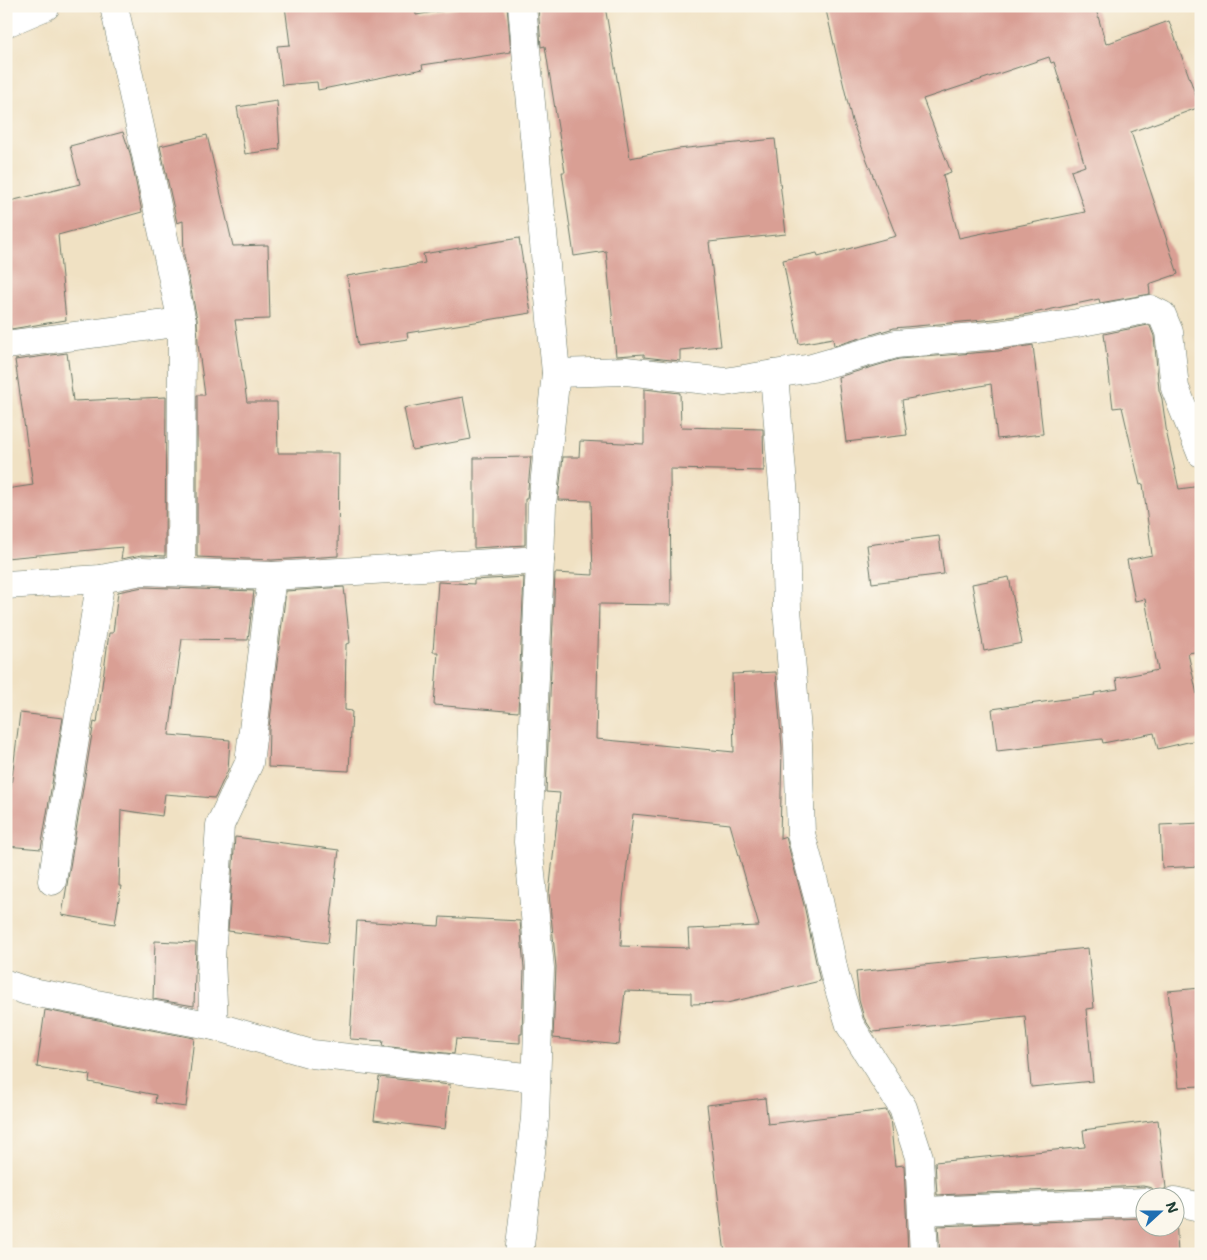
<svg xmlns="http://www.w3.org/2000/svg" width="1207" height="1260" font-family="'Shantell Sans',sans-serif">
<style>
.building{fill:#d99f94;fill-rule:evenodd}
.lines{fill:none;stroke-linecap:round;stroke-linejoin:round}
.minor-casing{stroke:#687666;stroke-width:29}
.tertiary-casing{stroke:#687666;stroke-width:29}
.minor{stroke:#fff;stroke-width:28}
.tertiary{stroke:#fff;stroke-width:28}
</style>
<rect width="100%" height="100%" fill="#fbf7ec"/>
<filter id="ink" filterUnits="userSpaceOnUse"><feTurbulence type="fractalNoise" baseFrequency=".02" numOctaves="2"/><feDisplacementMap in="SourceGraphic" scale="10" xChannelSelector="R" yChannelSelector="G"/><feConvolveMatrix kernelMatrix="1 2 1 2 8 2 1 2 1" color-interpolation-filters="sRGB"/></filter>
<filter id="wash" filterUnits="userSpaceOnUse"><feTurbulence type="fractalNoise" baseFrequency=".0096" numOctaves="4" result="noise"/><feDisplacementMap in="SourceGraphic" scale="20" xChannelSelector="R" yChannelSelector="G"/><feGaussianBlur stdDeviation="1.12" result="paint"/><feColorMatrix in="noise" values="0 0 0 0 0 0 0 0 0 0 0 0 0 0 0 0 0 1.4 0 .05"/><feComposite in="paint" operator="in"/></filter>
<g filter="url(#wash)">
<rect width="100%" height="100%" fill="#f0e1c3"/>
<g id="blocks">
<g class="building">
<path d="M285,6H415L416,15L471,6H507L511,52L422,65L423,69L318,90L317,82L282,85L277,46L290,45Z"/>
<path d="M538,6H605L630,158L678,149L775,139L786,234L709,242L721,346L680,350V361L644,357V354L616,356L606,251L574,256L562,172H565L545,46L541,47Z"/>
<path d="M825,6H1095L1106,44L1169,21L1200,107L1131,132L1178,274L1149,284L1150,294L1100,303L1099,299L1029,314L995,319L894,328L834,346L833,338L799,344L783,260L817,253L818,257L896,236L852,121ZM1049,57L1051,63L1054,62L1085,166L1071,171L1085,212L959,238L943,175L951,172L923,99Z"/>
<path d="M277,101L280,149L245,154L237,107Z"/>
<path d="M123,132L130,153L142,212L58,235L66,320L11,329L10,325L6,326V202L80,184L70,146Z"/>
<path d="M207,135L233,246L268,245L270,319L235,320L247,402H277L278,453H339L338,556L272,560L197,557V395H205L198,344L197,319L184,256L183,221L177,223L160,146Z"/>
<path d="M519,238L531,313L407,333L408,339L358,346L347,276L425,263L423,254Z"/>
<path d="M1148,325L1150,326L1154,336L1159,390L1162,399L1167,435L1179,489L1201,486V651L1188,653L1201,713V739L1158,749L1154,733L1103,743L1102,739L997,751L992,709L1095,695L1094,693L1118,689L1116,678L1158,670L1145,599L1135,601L1127,560L1152,555L1143,484L1140,485L1122,407L1113,408L1104,334Z"/>
<path d="M1033,345L1043,434L997,439L991,384L902,400L907,435L846,442L838,377L899,359L998,351Z"/>
<path d="M67,353L73,401L166,397L165,556L142,555L121,559L123,547L6,558V489L33,485L15,360Z"/>
<path d="M644,389L680,393L681,427L763,429L764,471L670,469L671,605L599,604L596,739L734,752L732,674L776,672L782,748L780,839L786,837L804,905L820,981L727,1003L691,1004V993L625,991L619,1045L553,1038L556,967L549,894L560,793L546,792L555,573L593,575L591,501L558,500L563,457H579L580,441L644,444ZM633,814L730,824L759,926L688,929L689,948L621,946L623,899Z"/>
<path d="M463,397L471,439L412,450L404,408Z"/>
<path d="M531,457L527,499H525V545L474,548V458Z"/>
<path d="M939,536L944,574L872,583L867,545Z"/>
<path d="M524,577L518,712L434,705L438,652H433L438,582L474,584V580Z"/>
<path d="M1009,577L1022,643L984,651L972,584Z"/>
<path d="M143,587L254,591L248,640L182,639L169,735L230,740L228,770L215,798L165,794L162,816L121,810L119,886H121L115,924L62,915L94,722L97,723L109,633H113L118,592Z"/>
<path d="M344,587L350,643L346,644L345,710L352,711L349,771L268,767L269,728L286,591Z"/>
<path d="M20,713L63,718L41,849L6,846V802H9Z"/>
<path d="M1201,823V866L1162,868L1160,825Z"/>
<path d="M235,837L339,850L328,943L228,931Z"/>
<path d="M440,917L520,921L524,968L522,1034H520V1043L456,1039L454,1054L382,1046L383,1041L350,1039L357,921L439,926Z"/>
<path d="M155,941L196,943L194,1006L153,999Z"/>
<path d="M1088,948L1094,1008L1086,1009L1093,1081L1031,1087L1025,1016L873,1032L864,1018L859,1000L856,972Z"/>
<path d="M1201,988V1086L1179,1087L1168,991Z"/>
<path d="M45,1010L194,1038L186,1107L155,1103L156,1095L89,1082L90,1075L37,1067Z"/>
<path d="M379,1077L450,1085L445,1129L374,1120Z"/>
<path d="M765,1098L768,1124L886,1110L890,1118L895,1166L904,1165L908,1254H725L707,1105Z"/>
<path d="M1158,1120L1166,1188L1162,1191L1159,1198L1152,1188L1143,1186L937,1195L935,1162L1085,1147L1083,1130Z"/>
<path d="M1174,1217H1176L1178,1254H940L938,1226L1144,1218V1228H1174Z"/>
</g>
</g>
</g>
<g filter="url(#ink)">
<use href="#blocks" fill-opacity="0" stroke="#687666" stroke-width="1"/>
<g class="lines">
<g class="minor-casing">
<g id="minor">
<path d="M114,6L182,322"/>
<path d="M6,23L46,6"/>
<path d="M6,345L182,322L181,572"/>
<path d="M556,373L626,371L725,382L812,368L896,344L997,335L1077,323L1150,309L1162,315L1169,332L1175,388L1201,453"/>
<path d="M774,374L784,498L787,609L798,744L801,834L819,901L835,976L850,1025L903,1108L919,1157L924,1254"/>
<path d="M272,576L249,763L220,825L211,958L214,1026L312,1054L536,1078"/>
<path d="M52,881L101,579"/>
<path d="M6,984L27,991L214,1026"/>
<path d="M1174,1201L1201,1207"/>
<path d="M923,1211L1144,1202"/>
<path d="M519,1254L535,1118L540,968L528,842L540,560"/>
</g>
</g>
<g class="tertiary-casing">
<path id="tertiary" d="M6,585L101,579L142,571L272,576L540,560L542,505L556,373L522,6"/>
</g>
<use href="#minor" class="minor"/>
<use href="#tertiary" class="tertiary"/>
</g>
</g>
<rect width="1207" height="1260" fill="none" stroke="#fbf7ec" stroke-width="25"/>
<g transform="translate(1160 1212) rotate(69)"><circle r="24" fill="#fbf7ec" stroke="#a3ada2"/>
<path d="M0-4L9 19L0 12L-9 19Z" fill="#1f6fb2"/>
<text y="-8" font-size="14" font-weight="bold" text-anchor="middle" fill="#1f3d34">N</text>
</g>
</svg>
